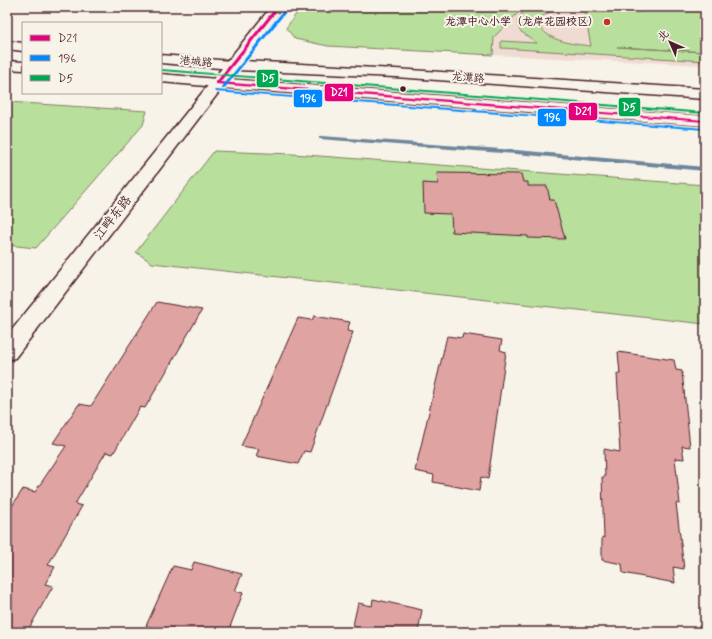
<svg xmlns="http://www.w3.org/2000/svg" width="712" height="639" font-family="Mynerve,'LXGW WenKai TC',sans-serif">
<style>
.built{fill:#f0dbd3}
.green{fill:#b8df9b;stroke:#817f63;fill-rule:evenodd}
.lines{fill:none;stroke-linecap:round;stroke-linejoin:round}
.stream{fill:#6e859c;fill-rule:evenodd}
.building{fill:#dfa4a2;stroke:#4a1f2b}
.tertiary-casing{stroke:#4a1f2b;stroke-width:3}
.secondary-casing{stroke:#4a1f2b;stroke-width:3}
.tertiary{fill:#f7f3e8;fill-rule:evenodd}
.secondary{fill:#f7f3e8;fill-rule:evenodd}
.bus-1-casing{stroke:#f7f3e8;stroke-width:3}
.bus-2-casing{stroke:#f7f3e8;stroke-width:3}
.bus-3-casing{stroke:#f7f3e8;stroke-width:3}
.bus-1{fill:#e5007d;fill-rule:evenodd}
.bus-2{fill:#08f;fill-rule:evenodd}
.bus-3{fill:#00a651;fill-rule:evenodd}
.poi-dot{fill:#c8321e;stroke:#f7f3e8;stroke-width:1.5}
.bus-dot{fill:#4a1f2b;stroke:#f7f3e8;stroke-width:1.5}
.labels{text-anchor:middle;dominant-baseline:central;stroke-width:4;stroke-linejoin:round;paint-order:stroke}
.far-poi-label{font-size:11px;font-weight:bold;fill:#4a1f2b;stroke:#f7f3e8;text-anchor:end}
.far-street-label{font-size:11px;fill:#4a1f2b;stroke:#f7f3e8}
.street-label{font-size:13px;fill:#4a1f2b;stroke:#f7f3e8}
.line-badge{stroke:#f7f3e8;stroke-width:1.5}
.badge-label{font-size:11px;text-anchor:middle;font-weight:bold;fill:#fff}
</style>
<rect width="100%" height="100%" fill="#f7f3e8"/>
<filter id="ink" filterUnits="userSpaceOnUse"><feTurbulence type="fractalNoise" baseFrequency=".025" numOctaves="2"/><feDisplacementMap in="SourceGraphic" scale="8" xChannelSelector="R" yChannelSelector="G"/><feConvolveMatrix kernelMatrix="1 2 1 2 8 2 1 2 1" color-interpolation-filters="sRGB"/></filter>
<g filter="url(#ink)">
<path class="built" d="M524,7H705V65L493,55L494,37Z"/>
<g class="green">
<path d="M301,7H524L494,37L493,55L328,46L295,39L286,28Z"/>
<path d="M532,7L705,8V52L617,47L705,52V61L501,48V41L537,43L520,31L517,22L522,13ZM577,9L639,12H640L584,10L591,46C573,44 551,42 540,27V19C548,9 564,9 577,9Z"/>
<path d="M7,102L147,111L143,125L36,248L7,245Z"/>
<path d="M214,151L293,154L705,185V324L152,263L136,252Z"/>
</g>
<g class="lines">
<path class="stream" d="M321,136L516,150L705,167V171L516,154L319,139V137Z"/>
</g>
<g class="building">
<path d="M437,173L521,174L523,182H528V186H547L550,200H554L565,239L528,238V236L452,232L451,214L424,213L423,183L438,184Z"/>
<path d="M157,302L202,310L145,408L140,407L113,454L106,452L75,504L82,506L48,565L55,567L45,584L53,586L27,632H7V514L23,489L35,492L66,446L53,443L79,404L91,406Z"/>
<path d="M314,316L350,322L347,331L353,332L310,452L304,451L298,464L256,456L259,449L241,446L298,318L312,320Z"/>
<path d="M463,334L502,340L500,350L506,352L488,479L481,477L479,491L433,482L434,475L415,471L447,336L462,338Z"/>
<path d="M618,352L674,360L676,370L682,371L690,447L682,446L684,459L675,458L680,504L676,503L684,569L673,567L675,583L623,573L622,564L602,560V537L604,538L602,477H605L604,449L620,452L618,422H620L617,374H620Z"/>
<path d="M194,562L242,574L235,591L243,593L228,632H171L146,626L173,566L191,570Z"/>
<path d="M373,599L422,610L418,632H354L355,625H353L358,603L372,606Z"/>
</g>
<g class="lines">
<g class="tertiary-casing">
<path id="tertiary" d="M271,7H284L243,61L395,69L705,89V99L395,77L236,70L229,79L705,116V126L222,88L15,358L7,360V336Z"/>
</g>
<g class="secondary-casing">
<g id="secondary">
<path d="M7,41L23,43V51L7,49Z"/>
<path d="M161,55L231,61L236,62L238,65L236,68L231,69L161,63Z"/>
<path d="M7,61L23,62V70L7,69Z"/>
<path d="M161,74L217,79L222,80L224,83L222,86L217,87L161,82Z"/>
</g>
</g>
<use href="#tertiary" class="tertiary"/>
<use href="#secondary" class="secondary"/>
<g class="bus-1-casing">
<path id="bus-1" d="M276,7H280L220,82L705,120V122L216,84V82Z"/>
</g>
<g class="bus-2-casing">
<g id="bus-2">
<path d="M283,11L286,12L224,89H222V87Z"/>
<path d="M215,90L704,128H705V130L216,92L214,91Z"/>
</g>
</g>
<g class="bus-3-casing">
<path id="bus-3" d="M161,69L705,112V114L162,71H161Z"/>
</g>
<use href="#bus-1" class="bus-1"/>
<use href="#bus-2" class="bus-2"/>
<use href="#bus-3" class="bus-3"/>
</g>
</g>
<circle class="poi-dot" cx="607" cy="22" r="4"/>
<circle class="bus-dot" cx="403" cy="89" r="3.5"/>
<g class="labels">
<g class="far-poi-label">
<text x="599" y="22">龙潭中心小学（龙岸花园校区）</text>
</g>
<g class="far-street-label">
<text transform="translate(196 62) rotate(5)">港城路</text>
<text transform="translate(468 78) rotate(4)">龙潭路</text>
</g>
<g class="street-label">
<text transform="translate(113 218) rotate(-52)">江畔东路</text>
</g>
</g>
<g class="line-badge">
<rect x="256" y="69" width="23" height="19" rx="4" fill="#00a651"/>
<rect x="324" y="83" width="30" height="19" rx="4" fill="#e5007d"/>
<rect x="293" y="89" width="30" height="19" rx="4" fill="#08f"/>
<rect x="618" y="97" width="23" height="20" rx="4" fill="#00a651"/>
<rect x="568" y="102" width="30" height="19" rx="4" fill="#e5007d"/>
<rect x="537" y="108" width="30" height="19" rx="4" fill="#08f"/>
</g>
<g class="badge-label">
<text x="268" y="82">D5</text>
<text x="339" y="96">D21</text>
<text x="308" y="102">196</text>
<text x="629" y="111">D5</text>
<text x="583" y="115">D21</text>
<text x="552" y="121">196</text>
</g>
<rect width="712" height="639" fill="none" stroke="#f7f3e8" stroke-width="24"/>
<rect x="12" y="12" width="688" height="615" fill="none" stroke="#4a1f2b" stroke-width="1.5" filter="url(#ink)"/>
<rect x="22" y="22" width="140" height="72" fill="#f7f3e8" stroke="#b29e9c"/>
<rect x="30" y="35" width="20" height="6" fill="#e5007d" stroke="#b29e9c"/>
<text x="58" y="42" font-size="12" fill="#4a1f2b">D21</text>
<rect x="30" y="55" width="20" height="6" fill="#0088ff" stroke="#b29e9c"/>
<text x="58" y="62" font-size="12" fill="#4a1f2b">196</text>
<rect x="30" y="75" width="20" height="6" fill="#00a651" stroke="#b29e9c"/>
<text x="58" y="82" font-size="12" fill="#4a1f2b">D5</text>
<g transform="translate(670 42) rotate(315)" stroke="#f7f3e8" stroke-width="3" paint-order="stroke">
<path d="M0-3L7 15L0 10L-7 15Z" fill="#4a1f2b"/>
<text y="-6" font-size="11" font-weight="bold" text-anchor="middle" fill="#4a1f2b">北</text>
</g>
</svg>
